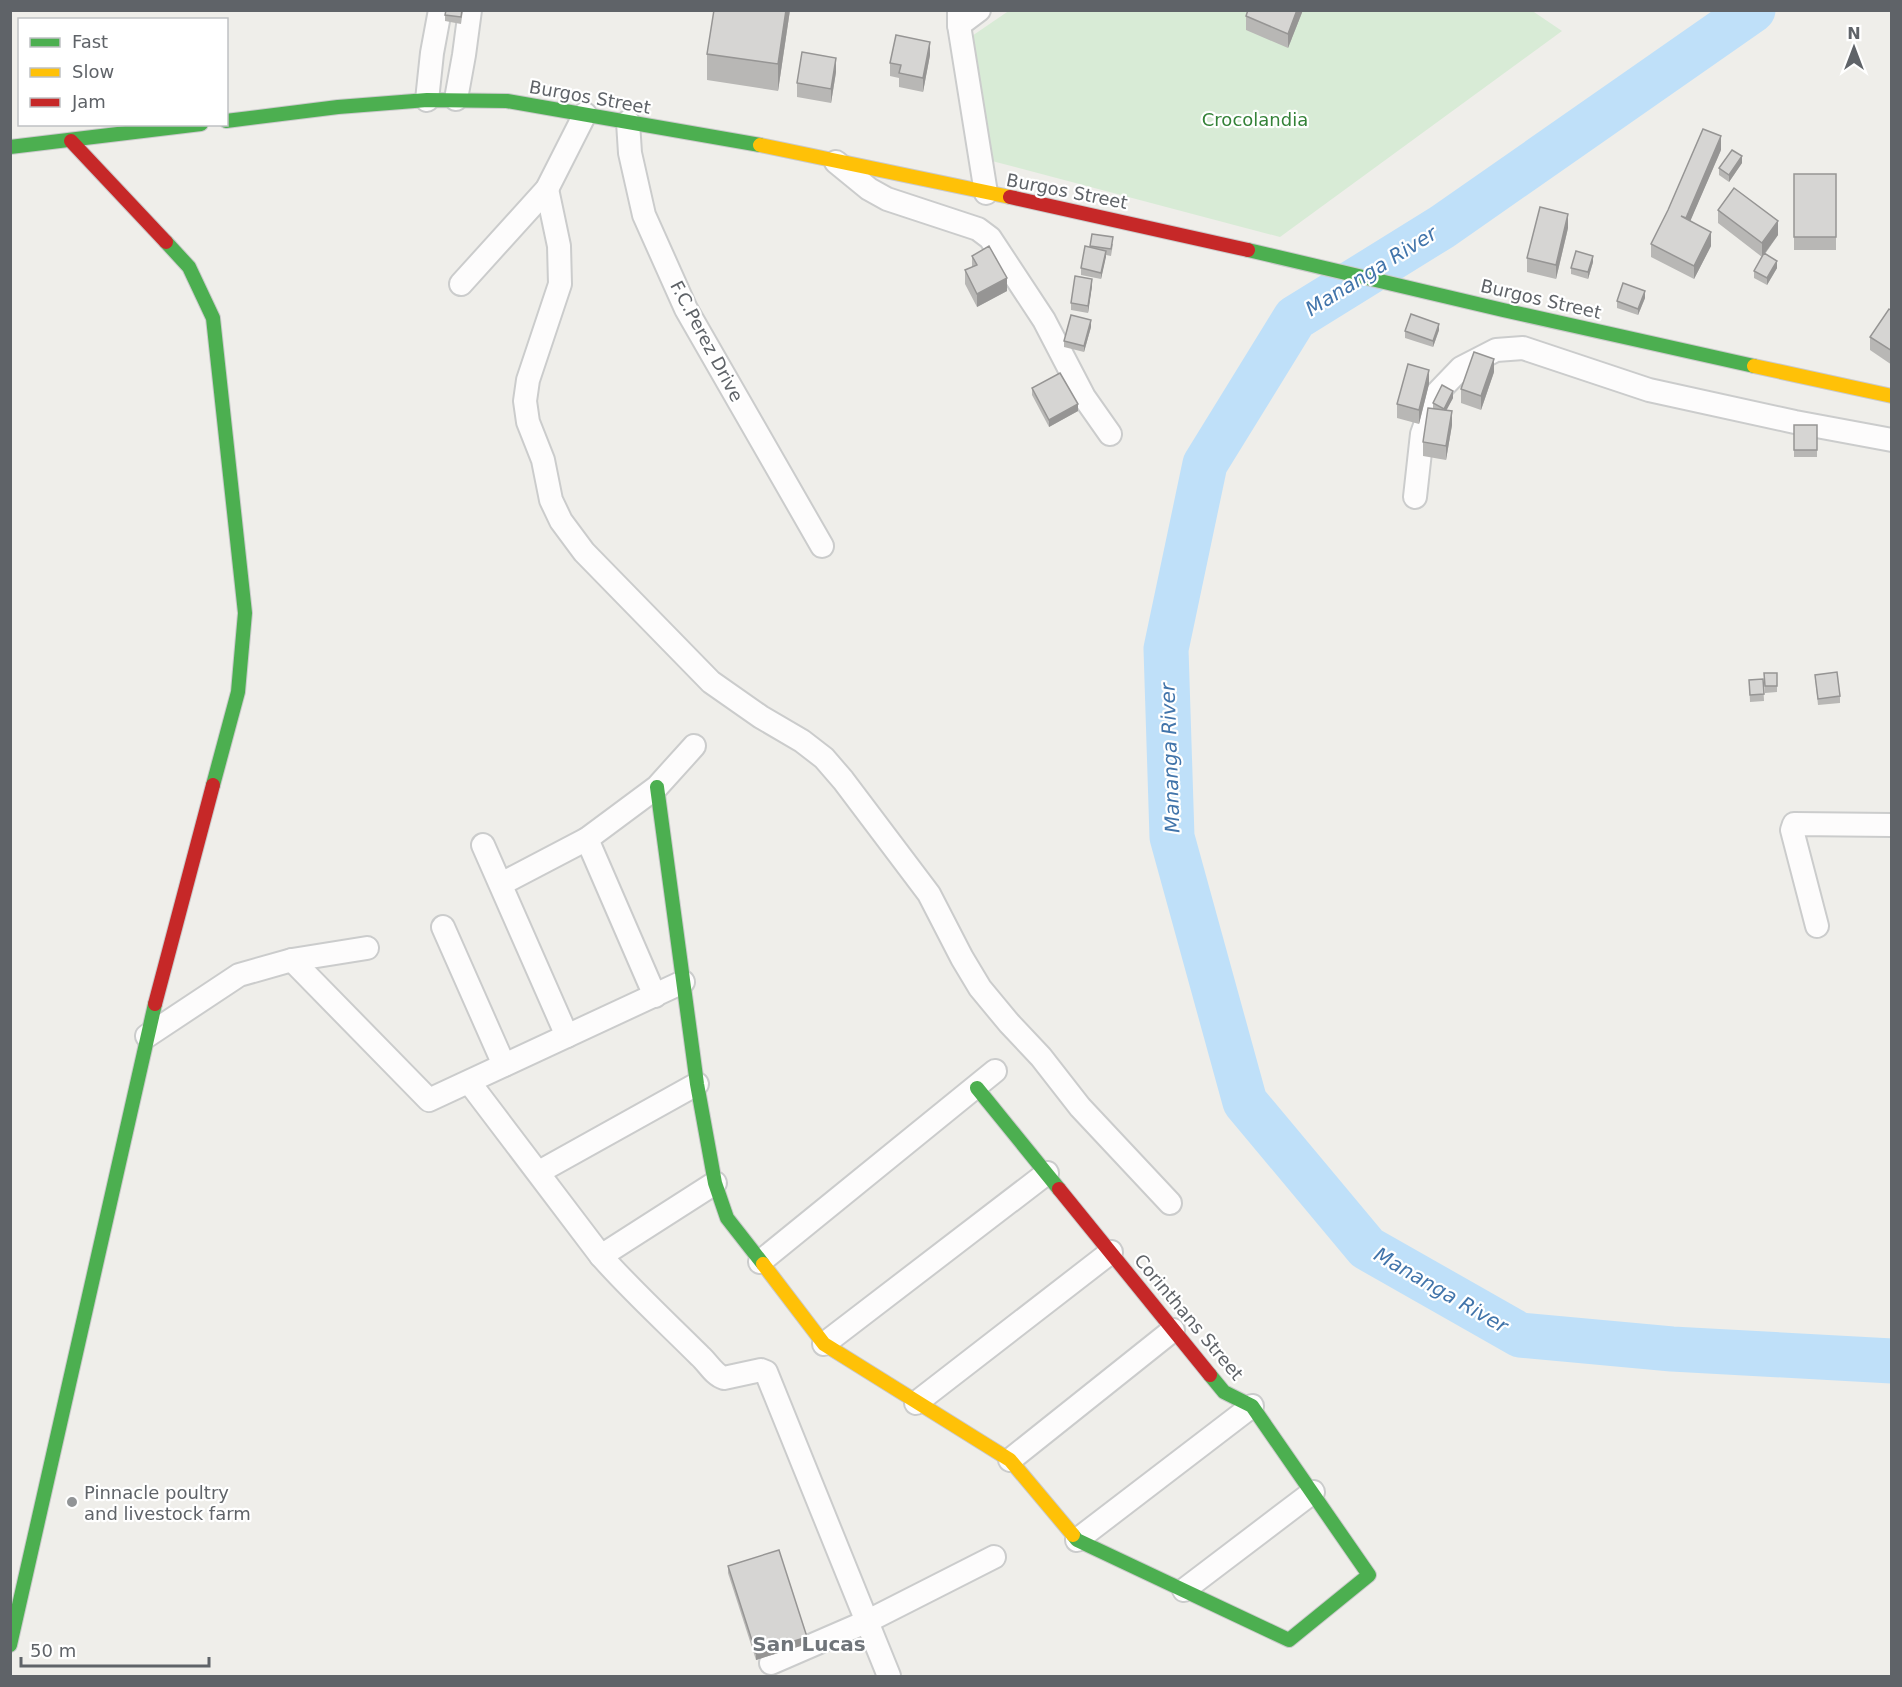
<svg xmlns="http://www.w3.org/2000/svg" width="1902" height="1687" font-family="'DejaVu Sans',sans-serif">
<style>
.green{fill:#d8ebd6}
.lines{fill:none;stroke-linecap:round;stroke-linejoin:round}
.river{stroke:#bfe0f9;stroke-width:45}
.street-casing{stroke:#cbcccc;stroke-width:26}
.fast-casing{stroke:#cacacb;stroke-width:16}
.slow-casing{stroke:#cacacb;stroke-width:16}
.jam-casing{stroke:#cacacb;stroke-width:16}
.street{stroke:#fdfcfc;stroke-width:22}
.fast{stroke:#4caf50;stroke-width:14}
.slow{stroke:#ffc107;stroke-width:14}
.jam{stroke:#c62828;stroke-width:14}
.wall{fill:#b8b7b5}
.shaded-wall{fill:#969594}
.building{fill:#d6d5d3;stroke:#969594;stroke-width:1.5}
.poi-dot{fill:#919496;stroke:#fff;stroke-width:2}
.labels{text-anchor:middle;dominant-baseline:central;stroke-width:4.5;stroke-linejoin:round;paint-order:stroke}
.street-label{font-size:18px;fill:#5f6368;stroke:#fff}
.park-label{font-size:18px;fill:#348238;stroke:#fff}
.poi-label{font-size:18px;fill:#5f6368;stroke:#fff;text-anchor:start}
.water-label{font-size:20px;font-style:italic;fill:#4174aa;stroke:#fff}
.neighbourhood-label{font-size:20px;font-weight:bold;fill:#70757a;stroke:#fff}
</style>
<rect width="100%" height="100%" fill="#efeeea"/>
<path class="green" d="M1010,10H1531L1562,31L1280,237L992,161L972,36Z"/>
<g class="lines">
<path class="river" d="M1753,10L1442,227L1295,318L1205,464L1166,649L1172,837L1245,1102L1367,1248L1520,1335L1672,1349L1892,1361"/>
<g class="street-casing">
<g id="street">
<path d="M959,10V25L986,193"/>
<path d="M959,25L979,10"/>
<path d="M456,99L464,55L470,10"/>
<path d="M427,100L432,53L440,10"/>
<path d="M628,122L630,153L644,215L686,309L822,546"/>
<path d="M836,162L869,189L887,199L978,229L990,238L1044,320L1084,397L1110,434"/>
<path d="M547,189L559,246L560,284L528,380L525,401L528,422L543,460L551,500L561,521L584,552L711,682L761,717L802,741L824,758L843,780L929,894L962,958L980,988L1009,1023L1041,1057L1080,1107L1170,1203"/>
<path d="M461,284L547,189L585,114"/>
<path d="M1415,497L1422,434L1436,394L1461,368L1496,350L1523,348L1649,390L1795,422L1892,440"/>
<path d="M587,839L655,996"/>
<path d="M483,845L567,1036"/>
<path d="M501,884L587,839L657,787L694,746"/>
<path d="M1817,926L1792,830L1794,824L1892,825"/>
<path d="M443,927L504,1065"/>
<path d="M292,960L429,1100L683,982"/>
<path d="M147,1036L239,975L292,960L367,948"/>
<path d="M469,1082L601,1256C632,1291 667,1323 700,1356C708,1363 714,1375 724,1378L761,1370L766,1372L889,1676"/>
<path d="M539,1172L697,1084"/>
<path d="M601,1256L715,1183"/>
<path d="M760,1262L995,1071"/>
<path d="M824,1344L1047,1173"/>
<path d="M916,1403L1111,1252"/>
<path d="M1010,1460L1173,1330"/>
<path d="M1077,1540L1252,1406"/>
<path d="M1184,1590L1313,1492"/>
<path d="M771,1663L868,1621L994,1557"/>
</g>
</g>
<g class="fast-casing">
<g id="fast">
<path d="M226,121L338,107L427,100L507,101L760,145"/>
<path d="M10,147L201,124"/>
<path d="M166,242L189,267L213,318L245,613L238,692L213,785"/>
<path d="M1248,250L1503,310L1754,366"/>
<path d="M657,787L697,1084L715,1183L727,1218L763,1264"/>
<path d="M977,1088L1059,1189"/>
<path d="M1073,1535L1077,1540L1289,1640L1369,1575L1252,1406L1224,1392L1210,1375"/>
<path d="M10,1645L155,1004"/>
</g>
</g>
<g class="slow-casing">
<g id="slow">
<path d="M760,145L1010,197"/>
<path d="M1754,366L1892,396"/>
<path d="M763,1264L824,1344L1010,1460L1073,1535"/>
</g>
</g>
<g class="jam-casing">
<g id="jam">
<path d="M71,141L166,242"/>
<path d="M1010,197L1248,250"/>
<path d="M155,1004L213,785"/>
<path d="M1059,1189L1210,1375"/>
</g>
</g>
<use href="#street" class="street"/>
<use href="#fast" class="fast"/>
<use href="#slow" class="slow"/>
<use href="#jam" class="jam"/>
</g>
<g class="wall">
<path d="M463,10L461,24L445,21V15Z"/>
<path d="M790,10L778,91L707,80V54Z"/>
<path d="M1303,10L1288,48L1246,30V16Z"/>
<path d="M930,55L923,92L899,87V78L890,76V63Z"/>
<path d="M836,72L831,103L797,97V83Z"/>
<path d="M1721,150L1690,221L1711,246L1694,279L1651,257V244Z"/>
<path d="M1742,163L1729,182L1719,175V168Z"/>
<rect x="1794" y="174" width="42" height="76"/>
<path d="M1718,210L1778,235L1765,254L1777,268L1767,285L1754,278V271L1762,257L1718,223Z"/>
<path d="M1568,228L1556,279L1527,272V258Z"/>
<path d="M1092,234L1113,244L1111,256L1106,255L1101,279L1081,275V268L1090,247Z"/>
<path d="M972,256L1007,291L977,307L965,284V270L972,267Z"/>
<path d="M1593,262L1588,279L1571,274V268Z"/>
<path d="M1092,286L1088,313L1071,310V303Z"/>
<path d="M1645,298L1638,315L1617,308V301Z"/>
<path d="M1892,311V365L1870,350V337Z"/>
<path d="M1091,327L1084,352L1064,347V341Z"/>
<path d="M1439,330L1433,347L1405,338V331Z"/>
<path d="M1494,372L1481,410L1461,403V389Z"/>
<path d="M1429,384L1419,424L1397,418V404Z"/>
<path d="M1032,388L1078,411L1049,427L1032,395Z"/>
<path d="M1453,398L1446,410L1452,425L1446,460L1423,456V442L1433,408V403Z"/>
<rect x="1794" y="425" width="23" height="32"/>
<path d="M1764,673H1777V692L1765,693Z"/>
<path d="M1815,675L1840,696V703L1818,705Z"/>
<path d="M1763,679L1764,701L1750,702L1749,680Z"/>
<path d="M728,1566L807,1644L756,1660L728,1573Z"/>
</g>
<g class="shaded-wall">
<path d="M786,10H790L778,91V64Z"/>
<path d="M1297,10H1303L1288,48V34Z"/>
<path d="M930,42V55L923,92V78Z"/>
<path d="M836,58V72L831,103V89Z"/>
<path d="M1721,136V150L1686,231V218Z"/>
<path d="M1742,156V163L1729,182V175Z"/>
<path d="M1568,214V228L1556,279V265Z"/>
<path d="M1778,221V235L1762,257V243Z"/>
<path d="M1711,232V246L1694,279V266Z"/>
<path d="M1106,251V257L1101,279V273Z"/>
<path d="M1593,256V262L1588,279V272Z"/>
<path d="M1777,261V268L1767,285V278Z"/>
<path d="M1007,278V291L977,307V294Z"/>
<path d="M1092,279V286L1088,313V306Z"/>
<path d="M1645,291V298L1638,315V309Z"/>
<path d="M1091,320V327L1084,352V346Z"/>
<path d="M1439,324V330L1433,347V341Z"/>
<path d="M1494,359V372L1481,410V396Z"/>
<path d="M1429,370V384L1419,424V410Z"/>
<path d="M1453,391V398L1444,415V409Z"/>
<path d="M1078,404V411L1049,427V420Z"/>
<path d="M1452,411V425L1446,460V446Z"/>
<path d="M807,1637V1644L756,1660V1653Z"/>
</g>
<g class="building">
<path d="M446,10H462L461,17L445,15Z"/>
<path d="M714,10H786L778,64L707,54Z"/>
<path d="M1248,10H1297L1288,34L1246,16Z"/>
<path d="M896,35L930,42L923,78L899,73L901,65L890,63Z"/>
<path d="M802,52L836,58L831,89L797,83Z"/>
<path d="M1703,129L1721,136L1686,218L1681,216L1711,232L1694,266L1651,244L1668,210Z"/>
<path d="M1732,150L1742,156L1729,175L1719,168Z"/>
<rect x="1794" y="174" width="42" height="63"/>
<path d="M1734,188L1778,221L1762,243L1718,210Z"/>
<path d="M1540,207L1568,214L1556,265L1527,258Z"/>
<path d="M1092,234L1113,237L1111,249L1090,246Z"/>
<path d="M989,246L1007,278L977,294L965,270L977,265L972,256Z"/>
<path d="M1085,246L1106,251L1101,273L1081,268Z"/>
<path d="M1576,251L1593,256L1588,272L1571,268Z"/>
<path d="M1764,253L1777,261L1767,278L1754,271Z"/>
<path d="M1075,276L1092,279L1088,306L1071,303Z"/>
<path d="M1623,283L1645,291L1638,309L1617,301Z"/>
<path d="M1889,309L1892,311V351L1870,337Z"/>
<path d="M1411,314L1439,324L1433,341L1405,331Z"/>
<path d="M1071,315L1091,320L1084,346L1064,341Z"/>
<path d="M1474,352L1494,359L1481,396L1461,389Z"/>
<path d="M1408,364L1429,370L1419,410L1397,404Z"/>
<path d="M1060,373L1078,404L1049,420L1032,388Z"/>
<path d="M1442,385L1453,391L1444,409L1433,403Z"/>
<path d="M1428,408L1452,411L1446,446L1423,442Z"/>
<rect x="1794" y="425" width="23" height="25"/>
<path d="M1837,672L1840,696L1818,699L1815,675Z"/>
<path d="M1764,673H1777V686H1765Z"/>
<path d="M1763,679L1764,694L1750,695L1749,680Z"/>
<path d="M779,1550L807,1637L756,1653L728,1566Z"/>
</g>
<circle class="poi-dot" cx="72" cy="1502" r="6"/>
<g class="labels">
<g class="street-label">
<text transform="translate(590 97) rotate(10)">Burgos Street</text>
<text transform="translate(1067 191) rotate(11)">Burgos Street</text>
<text transform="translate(1541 299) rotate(13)">Burgos Street</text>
<text transform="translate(707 341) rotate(62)">F.C.Perez Drive</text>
<text transform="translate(1189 1317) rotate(50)">Corinthans Street</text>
</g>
<g class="park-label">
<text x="1255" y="119">Crocolandia</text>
</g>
<g class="poi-label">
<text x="84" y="1492">Pinnacle poultry<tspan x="84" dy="21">and livestock farm</tspan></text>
</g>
<g class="water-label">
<text transform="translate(1371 271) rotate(-32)">Mananga River</text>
<text transform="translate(1170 758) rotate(-92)">Mananga River</text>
<text transform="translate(1441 1290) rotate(30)">Mananga River</text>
</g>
<g class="neighbourhood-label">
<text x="809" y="1644">San Lucas</text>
</g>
</g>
<rect width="1902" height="1687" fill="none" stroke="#5f6368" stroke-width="24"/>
<rect x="18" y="18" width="210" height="108" fill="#ffffff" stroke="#bfc1c3" stroke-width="1.5"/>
<rect x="30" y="38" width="30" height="9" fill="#4caf50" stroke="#bfc1c3" stroke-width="1.5"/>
<text x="72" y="48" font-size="18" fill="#5f6368">Fast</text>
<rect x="30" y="68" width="30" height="9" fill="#ffc107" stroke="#bfc1c3" stroke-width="1.5"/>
<text x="72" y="78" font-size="18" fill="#5f6368">Slow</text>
<rect x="30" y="98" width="30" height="9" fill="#c62828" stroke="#bfc1c3" stroke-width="1.5"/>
<text x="72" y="108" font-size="18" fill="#5f6368">Jam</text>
<g transform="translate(1854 48)" stroke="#ffffff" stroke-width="4.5" paint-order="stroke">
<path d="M0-4.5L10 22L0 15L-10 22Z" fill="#5f6368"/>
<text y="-9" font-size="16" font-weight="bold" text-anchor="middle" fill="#5f6368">N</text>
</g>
<path d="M21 1657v9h188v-9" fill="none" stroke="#5f6368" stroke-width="3"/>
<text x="30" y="1657" font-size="18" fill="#5f6368" stroke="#ffffff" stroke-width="4.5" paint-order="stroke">50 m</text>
</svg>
